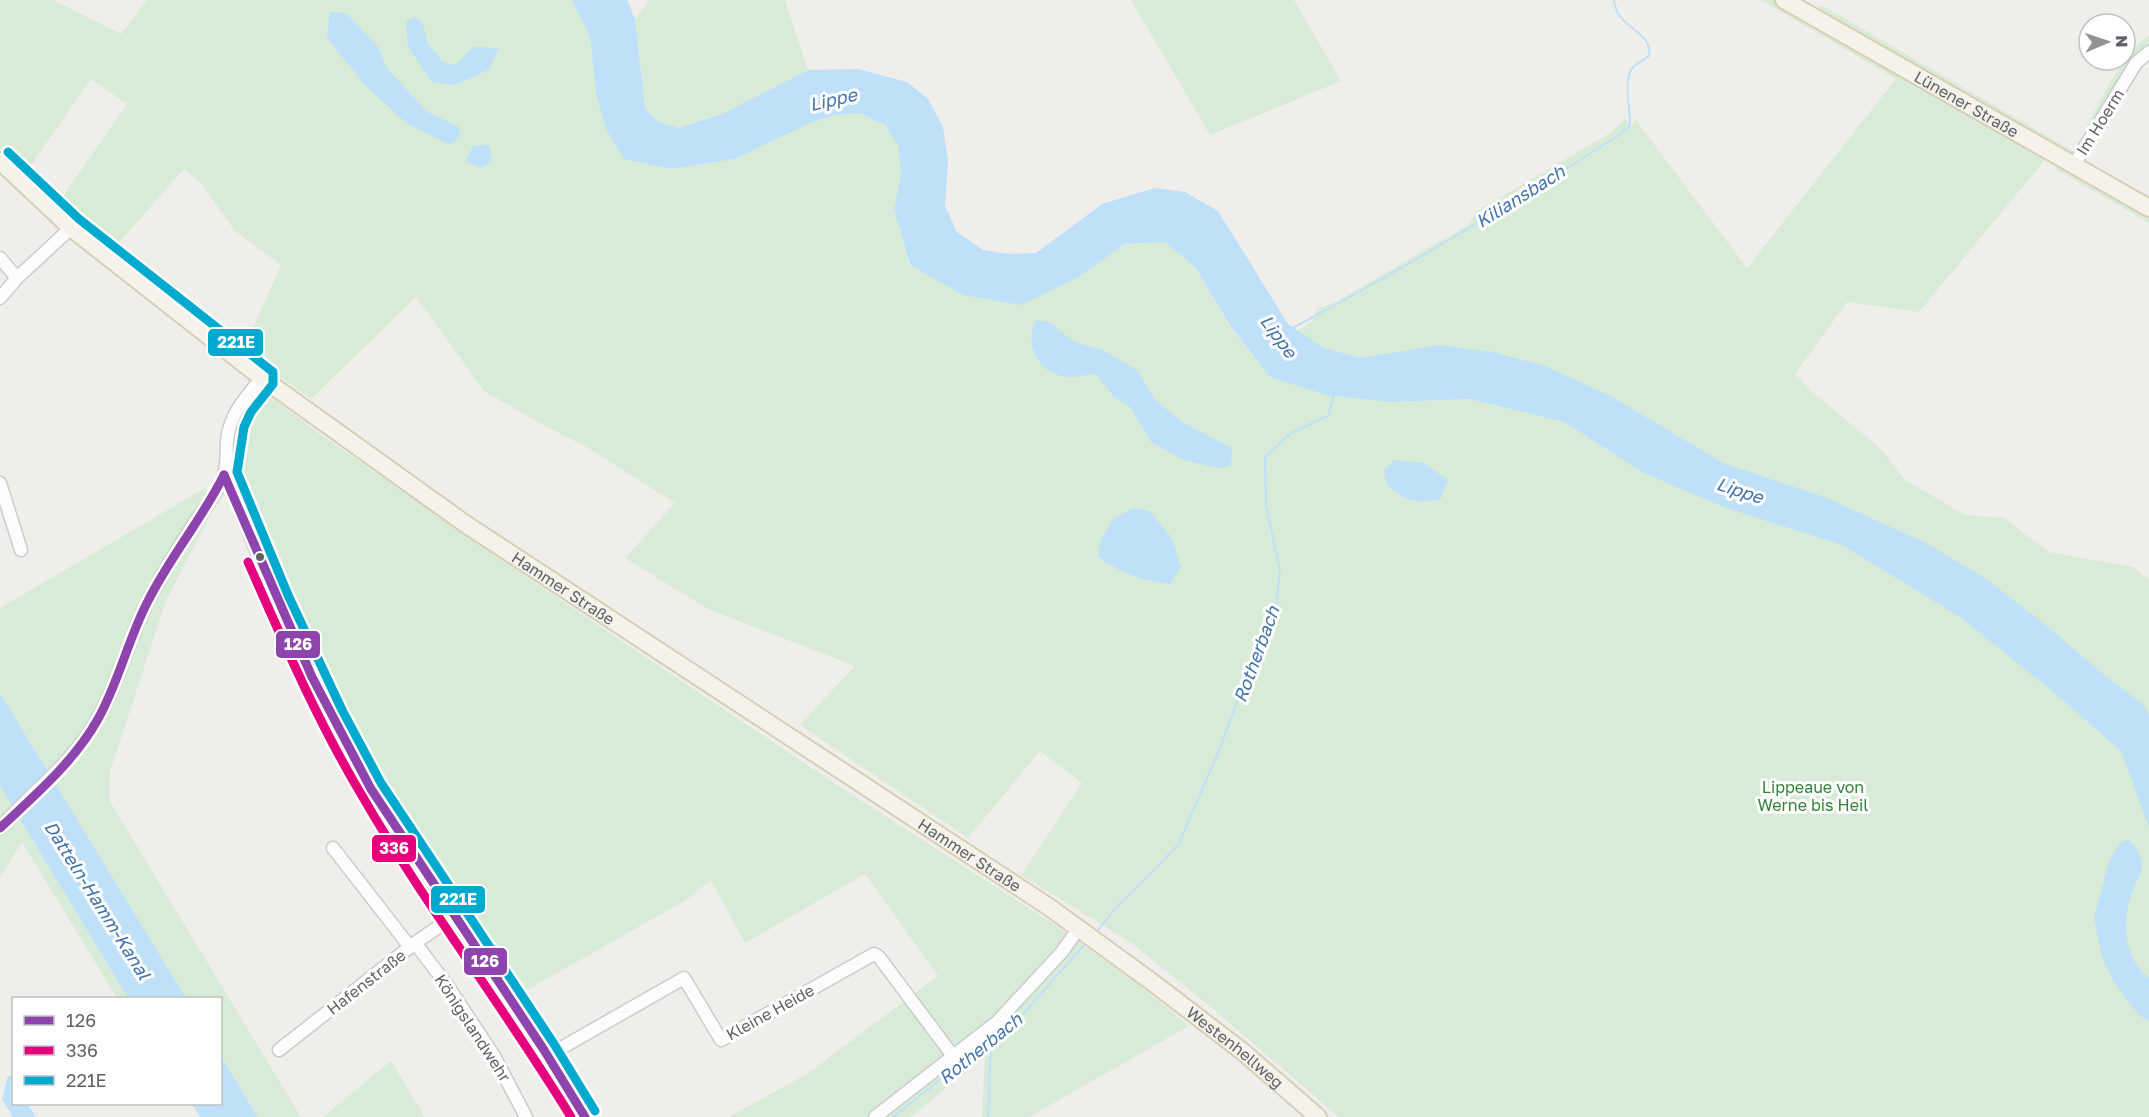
<svg xmlns="http://www.w3.org/2000/svg" width="2149" height="1117" font-family="'Golos Text',sans-serif">
<style>
.green{fill:#d8ebd6}
.water{fill:#bfe0f9}
.lines{fill:none;stroke-linecap:round;stroke-linejoin:round}
.stream{stroke:#bfe0f9;stroke-width:2}
.minor-casing{stroke:#cbcccc;stroke-width:15}
.major-casing{stroke:#d7ceb8;stroke-width:20}
.minor{stroke:#fdfcfc;stroke-width:12}
.major{stroke:#f4f2e9;stroke-width:16}
.bus-1-casing{stroke:#fff;stroke-width:14}
.bus-2-casing{stroke:#fff;stroke-width:14}
.bus-3-casing{stroke:#fff;stroke-width:14}
.bus-1{stroke:#8e44ad;stroke-width:9}
.bus-2{stroke:#e5007d;stroke-width:9}
.bus-3{stroke:#00a9ce;stroke-width:9}
.bus-dot{fill:#5f6368;stroke:#fff;stroke-width:2}
.labels{text-anchor:middle;dominant-baseline:central;stroke-width:6;stroke-linejoin:round;paint-order:stroke}
.street-label{font-size:16px;fill:#5f6368;stroke:#fff}
.park-label{font-size:16px;fill:#348238;stroke:#fff}
.water-label{font-size:18px;font-style:italic;fill:#4174aa;stroke:#fff}
.line-badge{stroke:#fff;stroke-width:2}
.badge-label{font-size:16px;text-anchor:middle;font-weight:bold;fill:#fff}
</style>
<rect width="100%" height="100%" fill="#efeeea"/>
<g class="green">
<path d="M0,0H53L121,34L147,0H572L590,37L596,93L672,169L735,159L808,124L834,115L860,113L885,125L898,146L901,175L894,210L909,265L1079,277L1124,244L1165,242L1195,267L1230,327L1270,377L1392,402L1470,399L1565,422L1608,450L1630,424L1359,380L1297,331L1312,322L1317,309L1337,301L1468,225L1477,211L1610,133L1625,119L1632,128L1635,119L1747,268L1896,79L1761,0H1774L1893,68L1896,75L1908,77L2048,156L1919,312L1847,302L1795,374L1812,392L1881,449L1904,479L1958,511L1966,515L2004,518L2049,552L2133,567L2149,580V1117H1339L1212,1008L1130,942L1021,875L1082,783L1040,751L968,838L800,725L855,666L708,609L625,558L675,503L588,448L536,421L484,391L416,297L311,399L243,351L281,265L235,231L200,182L184,169L115,247L61,199L127,104L91,79L26,172L0,148Z"/>
<path d="M650,0H785L808,70L722,114L679,128L659,122L645,109L635,19Z"/>
<path d="M1131,0H1294L1341,81L1210,135Z"/>
<path d="M1821,5L2078,154L2074,157L1817,14V9Z"/>
<path d="M2149,35V46L2143,51L2094,125H2087C2107,89 2117,62 2149,35Z"/>
<path d="M2062,164L2149,214V223L2054,168Z"/>
<path d="M259,390L273,398L310,427L531,580L834,783L1052,923L1138,984L1189,1026L1029,1117H982L985,1057L910,1117H729L807,1074L938,976L865,874L745,943L711,880L686,900L513,998L444,885L377,784L328,699L239,488C226,443 232,427 259,390Z"/>
<path d="M205,488L216,504L166,601L110,771L109,800L301,1117H258L221,1055L220,998H186L0,693V608Z"/>
<path d="M0,786L128,998H117L22,842L0,877V834L6,826L0,818Z"/>
<path d="M391,1061L425,1117H323Z"/>
</g>
<g class="water">
<path d="M572,0H627L635,19L645,109L659,122L679,128L722,114L808,70L858,69L907,82L928,99L943,127L948,160L945,206L957,232L983,250L1010,254L1036,253L1102,204L1155,188L1185,192L1218,211L1288,324L1324,348L1360,358L1440,345L1493,352L1545,366L1609,395L1723,463L1824,497L1924,542L1982,576L2036,617L2107,677L2144,705L2149,716V827L2121,751L2057,695L1960,617L1842,545L1726,508L1644,473L1564,422L1470,399L1392,402L1326,395L1270,377L1231,327L1195,267L1165,242L1124,244L1079,277L1021,305L963,295L910,265L894,210L901,175L898,146L885,125L860,113L834,115L808,124L735,159L672,169L624,159L606,129L596,93L590,37Z"/>
<path d="M330,12L346,13L379,48L386,67L426,111L459,127L460,137L449,145L406,123L366,86L327,38Z"/>
<path d="M415,17L423,24L427,42L443,62L455,65L475,46L499,49L488,70L455,85L432,82L408,47L406,22Z"/>
<path d="M489,145L492,160L482,168L466,162L473,146Z"/>
<path d="M1036,320L1049,322L1074,342L1103,350L1138,371L1155,400L1184,423L1232,448L1231,465L1218,468L1184,460L1151,442L1130,407L1114,397L1096,374C1087,374 1076,378 1067,377C1040,375 1023,344 1036,320Z"/>
<path d="M1394,460L1424,463L1448,480L1440,500C1412,503 1406,502 1386,484L1384,471Z"/>
<path d="M1133,508L1150,511L1171,537L1181,567L1170,584C1140,580 1123,574 1098,557L1101,539L1114,518Z"/>
<path d="M0,693L186,998H128L0,786Z"/>
<path d="M2128,839C2136,845 2142,856 2142,867C2141,875 2134,885 2132,893C2121,922 2124,958 2149,978V1021L2139,1015L2114,982L2102,957L2094,917L2109,862L2118,845Z"/>
<path d="M221,1056L258,1117H200L192,1104H220Z"/>
<path d="M8,1076L13,1077L14,1104H28L36,1117H13L2,1099Z"/>
</g>
<g class="lines">
<g class="stream">
<path d="M1291,329C1403,269 1512,204 1619,135L1630,126C1631,110 1622,80 1633,67C1637,63 1644,60 1649,56C1653,36 1628,29 1618,14C1616,10 1615,5 1614,0"/>
<path d="M1098,930L1115,909L1178,845L1219,751L1246,677L1275,613L1280,571L1266,505L1265,457L1291,433L1328,416L1334,395"/>
<path d="M893,1117L1022,1015L1084,945"/>
<path d="M988,1117L991,1039"/>
</g>
<g class="minor-casing">
<g id="minor">
<path d="M2074,165L2136,63L2149,52"/>
<path d="M0,258L17,278"/>
<path d="M0,298L17,278L71,228"/>
<path d="M224,475L229,483C270,586 315,693 371,789C384,811 399,832 413,854C470,942 532,1027 585,1117"/>
<path d="M0,483L21,550"/>
<path d="M0,828C33,791 72,763 97,720C121,679 130,631 154,590C166,568 178,548 192,527C201,512 214,498 222,481C228,468 226,455 227,441C229,415 246,397 262,378"/>
<path d="M333,848L410,947"/>
<path d="M415,943L447,985L494,1056L526,1117"/>
<path d="M279,1050L415,943L454,916"/>
<path d="M549,1055L684,978L721,1040L874,954L879,957L953,1056"/>
<path d="M875,1117L997,1022L1061,953L1079,928"/>
</g>
</g>
<g class="major-casing">
<g id="major">
<path id="s1" d="M1784,0L2149,208"/>
<path id="s2" d="M0,161L71,228L262,378L464,523L1049,907L1152,982L1242,1051L1318,1117"/>
</g>
</g>
<use href="#minor" class="minor"/>
<use href="#major" class="major"/>
<g class="bus-1-casing">
<g id="bus-1">
<path d="M224,475L312,677L371,789L544,1050L585,1117"/>
<path d="M0,828C35,795 74,762 98,719C119,682 128,639 148,601C170,557 202,519 224,475"/>
</g>
</g>
<g class="bus-2-casing">
<path id="bus-2" d="M248,562C283,641 317,720 361,794C425,905 504,1007 571,1117"/>
</g>
<g class="bus-3-casing">
<path id="bus-3" d="M8,152L79,219L273,372V384L251,412L244,427L237,472L288,595L342,710L381,783L554,1044L595,1111"/>
</g>
<use href="#bus-1" class="bus-1"/>
<use href="#bus-2" class="bus-2"/>
<use href="#bus-3" class="bus-3"/>
</g>
<circle class="bus-dot" cx="260" cy="557" r="5"/>
<g class="labels">
<g class="street-label">
<text stroke="none"><textPath href="#s1" startOffset="210">Lünener Straße</textPath></text>
<text transform="translate(2100 122) rotate(-58)">Im Hoerm</text>
<text stroke="none"><textPath href="#s2" startOffset="708">Hammer Straße</textPath></text>
<text stroke="none"><textPath href="#s2" startOffset="1194">Hammer Straße</textPath></text>
<text transform="translate(366 982) rotate(-38)">Hafenstraße</text>
<text transform="translate(770 1012) rotate(-29)">Kleine Heide</text>
<text transform="translate(473 1028) rotate(57)">Königslandwehr</text>
<text stroke="none"><textPath href="#s2" startOffset="1522">Westenhellweg</textPath></text>
</g>
<g class="park-label">
<text x="1813" y="787">Lippeaue von<tspan x="1813" dy="18">Werne bis Heil</tspan></text>
</g>
<g class="water-label">
<text transform="translate(833 99) rotate(-13)">Lippe</text>
<text transform="translate(1520 196) rotate(-32)">Kiliansbach</text>
<text transform="translate(1279 336) rotate(54)">Lippe</text>
<text transform="translate(1740 490) rotate(18)">Lippe</text>
<text transform="translate(1256 654) rotate(-70)">Rotherbach</text>
<text transform="translate(98 900) rotate(58)">Datteln-Hamm-Kanal</text>
<text transform="translate(980 1048) rotate(-39)">Rotherbach</text>
</g>
</g>
<g class="line-badge">
<rect x="207" y="328" width="57" height="29" rx="6" fill="#00a9ce"/>
<rect x="275" y="630" width="46" height="29" rx="6" fill="#8e44ad"/>
<rect x="371" y="834" width="46" height="29" rx="6" fill="#e5007d"/>
<rect x="430" y="885" width="56" height="29" rx="6" fill="#00a9ce"/>
<rect x="463" y="947" width="45" height="29" rx="6" fill="#8e44ad"/>
</g>
<g class="badge-label">
<text x="236" y="348">221E</text>
<text x="298" y="650">126</text>
<text x="394" y="854">336</text>
<text x="458" y="905">221E</text>
<text x="485" y="967">126</text>
</g>
<rect x="12" y="997" width="210" height="108" fill="#ffffff" stroke="#bfc1c3" stroke-width="1.5"/>
<rect x="24" y="1016" width="30" height="9" fill="#8e44ad" stroke="#bfc1c3" stroke-width="1.5"/>
<text x="66" y="1027" font-size="18" fill="#5f6368">126</text>
<rect x="24" y="1046" width="30" height="9" fill="#e5007d" stroke="#bfc1c3" stroke-width="1.5"/>
<text x="66" y="1057" font-size="18" fill="#5f6368">336</text>
<rect x="24" y="1076" width="30" height="9" fill="#00a9ce" stroke="#bfc1c3" stroke-width="1.5"/>
<text x="66" y="1087" font-size="18" fill="#5f6368">221E</text>
<g transform="translate(2107 42) rotate(88)"><circle r="28" fill="#ffffff" stroke="#bfc1c3" stroke-width="1.5"/>
<path d="M0-4.5L10 22L0 15L-10 22Z" fill="#919496"/>
<text y="-9" font-size="16" font-weight="bold" text-anchor="middle" fill="#5f6368">N</text>
</g>
</svg>
